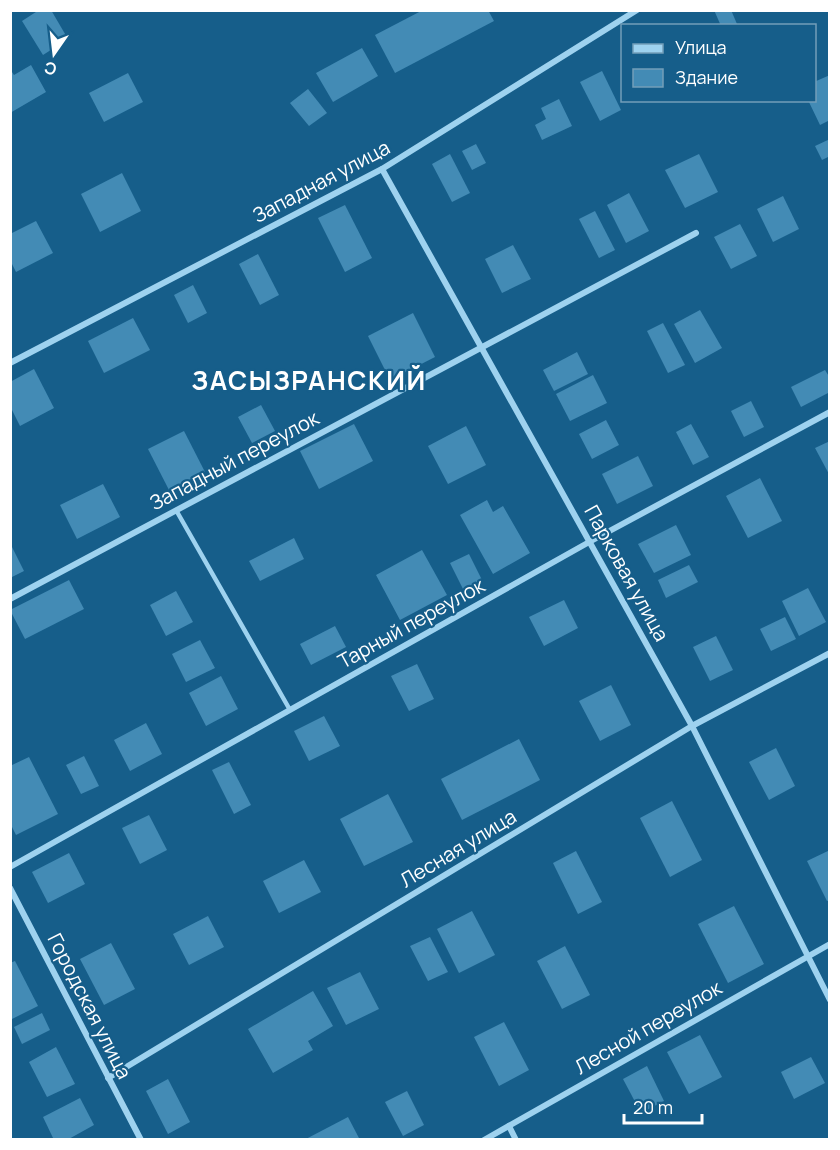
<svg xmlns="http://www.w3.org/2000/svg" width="840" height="1150" font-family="Manrope,sans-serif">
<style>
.building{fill:#438bb5}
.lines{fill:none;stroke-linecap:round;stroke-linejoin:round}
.lane{stroke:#9ed2ef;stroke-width:4.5}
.street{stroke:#9ed2ef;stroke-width:6}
.labels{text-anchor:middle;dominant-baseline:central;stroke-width:4.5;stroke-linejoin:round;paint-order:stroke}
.street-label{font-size:20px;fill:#fff;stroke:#165e8a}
.district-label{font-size:26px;font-weight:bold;letter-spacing:1.5px;fill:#fff;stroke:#165e8a}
</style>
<rect width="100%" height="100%" fill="#165e8a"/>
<g class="building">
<path d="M39,10H51L68,39L43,55L22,21Z"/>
<path d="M423,10H488L494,21L395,73L375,35Z"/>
<path d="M714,10H731L737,24L721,26Z"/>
<path d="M362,48L378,76L333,102L316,73Z"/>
<path d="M31,65L46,92L10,113V69L14,75Z"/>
<path d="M602,71L621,110L600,121L580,82Z"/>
<path d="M128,73L143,102L104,122L89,93Z"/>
<path d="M830,75V120L820,125L808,100H814V82Z"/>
<path d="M308,89L327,113L309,126L290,103Z"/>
<path d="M559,99L572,126L542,140L535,125L546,119L541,108Z"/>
<path d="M830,139V156L822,160L815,146Z"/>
<path d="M476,144L486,163L472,170L462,151Z"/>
<path d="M450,154L470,193L452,202L432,164Z"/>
<path d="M699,154L718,192L685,208L665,170Z"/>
<path d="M122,173L141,211L100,232L81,194Z"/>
<path d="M629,193L649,231L626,243L607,205Z"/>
<path d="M783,196L799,229L773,242L757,209Z"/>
<path d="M345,205L372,258L345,272L318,218Z"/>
<path d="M595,211L615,250L599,258L579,219Z"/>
<path d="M36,221L53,253L16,272L10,260V234Z"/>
<path d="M740,224L757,256L731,269L714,237Z"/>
<path d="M513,245L531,279L502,293L485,259Z"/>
<path d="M258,254L279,295L260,305L239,264Z"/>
<path d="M193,285L207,313L188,323L174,295Z"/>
<path d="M700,310L722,348L695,363L674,324Z"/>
<path d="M413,313L435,357L390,380L368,336Z"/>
<path d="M133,318L150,350L104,373L88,341Z"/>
<path d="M663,323L685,365L668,373L647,331Z"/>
<path d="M577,352L588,374L554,391L543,370Z"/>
<path d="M34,369L54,408L20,426L10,406V382Z"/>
<path d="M825,370L830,378V392L801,407L791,387Z"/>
<path d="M593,375L607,403L570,421L556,394Z"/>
<path d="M751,401L764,427L744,437L731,411Z"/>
<path d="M261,405L275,431L252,443L238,417Z"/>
<path d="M606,420L619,445L592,459L579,434Z"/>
<path d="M354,424L373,461L319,489L300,451Z"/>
<path d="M691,424L709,457L693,465L676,432Z"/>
<path d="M466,426L486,465L448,484L428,446Z"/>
<path d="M184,431L205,472L169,490L148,449Z"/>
<path d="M830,441V476L815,448Z"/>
<path d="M638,456L653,486L617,504L602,474Z"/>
<path d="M760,478L782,521L748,538L726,496Z"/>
<path d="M103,484L120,517L77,539L60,505Z"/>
<path d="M487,500L493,512L503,506L530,553L493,574L460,515Z"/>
<path d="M676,525L691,555L654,573L638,544Z"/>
<path d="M294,538L304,559L260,581L249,561Z"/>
<path d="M10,543L24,571L10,578Z"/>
<path d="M422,550L447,595L400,620L376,575Z"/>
<path d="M469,554L482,580L463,589L450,563Z"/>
<path d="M689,565L698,582L666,598L658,580Z"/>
<path d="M69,580L84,609L25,639L10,610Z"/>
<path d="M808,588L826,622L799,636L782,601Z"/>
<path d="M176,591L193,622L166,636L150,605Z"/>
<path d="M564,600L578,628L544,646L529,617Z"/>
<path d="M785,617L796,639L771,651L760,629Z"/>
<path d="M335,626L346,647L311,665L300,644Z"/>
<path d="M716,636L733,670L710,681L693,647Z"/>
<path d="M200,640L215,668L186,682L172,654Z"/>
<path d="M417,664L434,699L409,711L391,676Z"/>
<path d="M221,676L238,709L206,726L189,693Z"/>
<path d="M611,685L631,725L600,741L579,701Z"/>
<path d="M324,716L340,746L309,761L294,731Z"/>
<path d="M146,723L162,754L130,771L114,740Z"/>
<path d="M519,739L540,780L462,820L441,779Z"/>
<path d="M776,748L795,786L769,800L749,762Z"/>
<path d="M84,756L99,786L81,794L66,765Z"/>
<path d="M29,757L58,814L16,835L10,823V766Z"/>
<path d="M229,762L251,805L234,814L212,770Z"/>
<path d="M388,794L413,842L364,866L340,819Z"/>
<path d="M672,801L702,860L670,877L640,818Z"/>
<path d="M149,815L167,850L140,864L122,828Z"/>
<path d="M830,850V900L827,901L807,861Z"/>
<path d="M576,851L602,902L578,914L553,863Z"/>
<path d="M69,853L85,884L48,903L32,872Z"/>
<path d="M304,860L321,892L279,913L263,881Z"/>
<path d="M734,906L764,964L728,983L698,924Z"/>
<path d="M472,911L495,955L459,973L437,929Z"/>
<path d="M208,916L224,947L189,965L173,934Z"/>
<path d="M430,937L448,972L428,981L410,946Z"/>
<path d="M111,943L135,989L104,1005L80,959Z"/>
<path d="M565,946L590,995L562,1009L537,961Z"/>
<path d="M15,961L38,1006L10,1020V963Z"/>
<path d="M360,972L379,1009L346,1025L327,988Z"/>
<path d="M313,991L333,1026L308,1041L313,1050L273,1073L248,1029Z"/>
<path d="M42,1013L50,1030L22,1044L14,1027Z"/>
<path d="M504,1022L529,1070L499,1086L474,1037Z"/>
<path d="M700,1035L722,1077L689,1094L667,1052Z"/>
<path d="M56,1047L75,1084L47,1097L29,1062Z"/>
<path d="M811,1057L825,1083L794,1099L781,1072Z"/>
<path d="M647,1066L664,1101L641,1113L623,1079Z"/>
<path d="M168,1079L190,1122L168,1134L146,1091Z"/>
<path d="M407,1091L424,1125L403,1136L385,1102Z"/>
<path d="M80,1098L94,1125L67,1140H54L43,1117Z"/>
<path d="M348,1117L360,1140H304Z"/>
</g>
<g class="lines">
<path class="lane" d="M176,510L290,710"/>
<g class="street">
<path d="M382,169L692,726L830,1000"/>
<path d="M10,363L382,169L637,10"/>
<path d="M10,599L696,233"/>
<path d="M10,867L591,541L830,412"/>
<path d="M10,888L141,1140"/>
<path d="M108,1078L692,726L830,653"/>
<path d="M509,1126L516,1140"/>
<path d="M484,1140L830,944"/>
</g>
</g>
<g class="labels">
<g class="street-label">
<text transform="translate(321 181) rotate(-28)">Западная улица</text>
<text transform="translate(234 460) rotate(-28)">Западный переулок</text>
<text transform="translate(627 573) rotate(61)">Парковая улица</text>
<text transform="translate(411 623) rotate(-29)">Тарный переулок</text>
<text transform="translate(458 848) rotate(-31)">Лесная улица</text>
<text transform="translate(90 1006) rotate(63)">Городская улица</text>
<text transform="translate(648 1027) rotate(-30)">Лесной переулок</text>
</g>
<g class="district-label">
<text x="309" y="380">ЗАСЫЗРАНСКИЙ</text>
</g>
</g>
<rect width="840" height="1150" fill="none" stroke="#ffffff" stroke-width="24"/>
<rect x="621" y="24" width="195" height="78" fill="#165e8a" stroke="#739eb9" stroke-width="1.5"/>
<rect x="633" y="44" width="30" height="9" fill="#9ed2ef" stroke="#739eb9" stroke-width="1.5"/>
<text x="675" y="54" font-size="18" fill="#ffffff">Улица</text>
<rect x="633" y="69" width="30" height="18" fill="#438bb5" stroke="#739eb9" stroke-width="1.5"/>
<text x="675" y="84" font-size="18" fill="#ffffff">Здание</text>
<g transform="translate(54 54) rotate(194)" stroke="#165e8a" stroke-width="4.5" paint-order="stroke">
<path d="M0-4.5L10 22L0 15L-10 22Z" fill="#ffffff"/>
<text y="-9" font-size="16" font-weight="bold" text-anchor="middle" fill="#ffffff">С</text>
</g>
<path d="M624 1114v9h78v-9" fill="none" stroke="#ffffff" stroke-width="3"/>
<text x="633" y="1114" font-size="18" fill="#ffffff" stroke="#165e8a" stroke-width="4.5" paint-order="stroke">20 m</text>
</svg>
